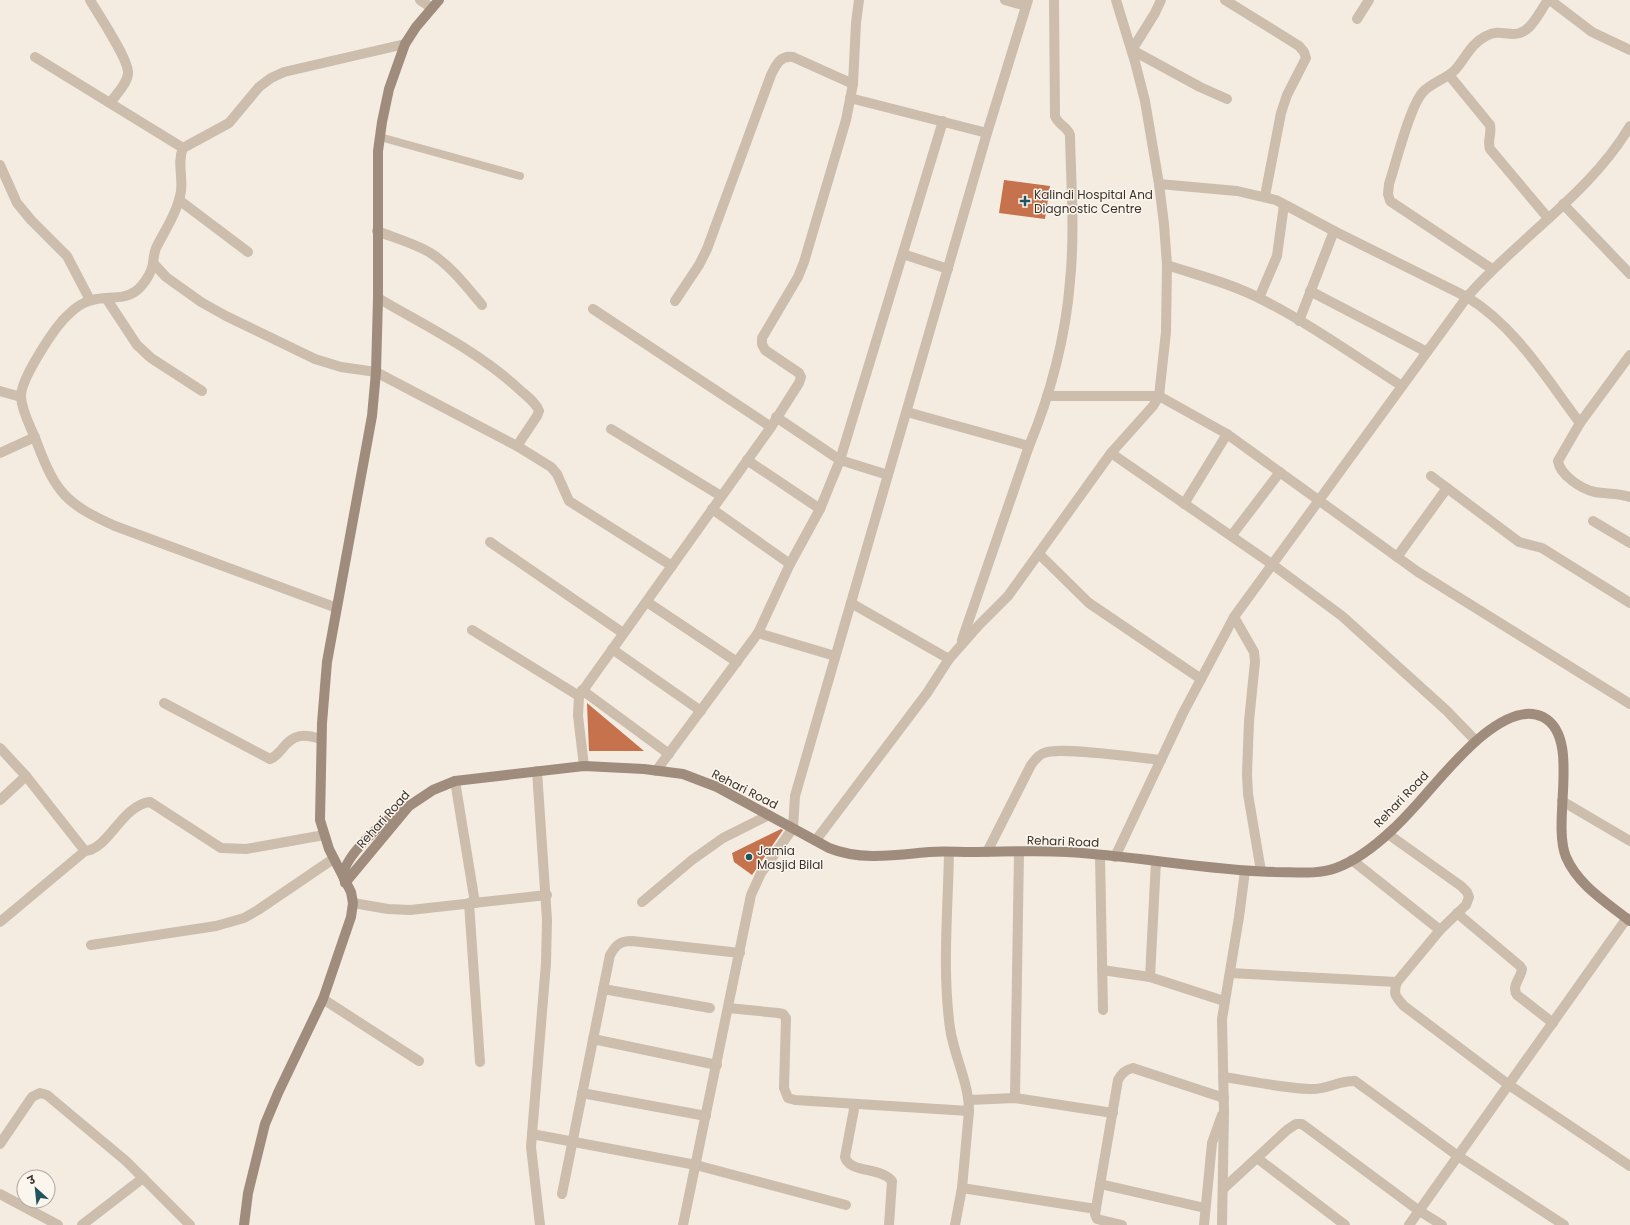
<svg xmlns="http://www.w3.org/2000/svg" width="1630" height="1225" font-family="Poppins,'Noto Sans Devanagari',sans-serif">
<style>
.building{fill:#c6724c}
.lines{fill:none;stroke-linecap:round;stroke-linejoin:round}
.service{stroke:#ccbdac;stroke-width:8}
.minor{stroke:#ccbdac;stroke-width:10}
.tertiary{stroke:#ccbdac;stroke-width:10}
.secondary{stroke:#a08c7d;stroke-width:10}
.poi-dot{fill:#20545d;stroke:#fbf6ed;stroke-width:1.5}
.labels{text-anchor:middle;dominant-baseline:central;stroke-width:3;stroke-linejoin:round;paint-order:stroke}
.poi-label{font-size:12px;fill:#3a312b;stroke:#fbf6ed;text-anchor:start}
.street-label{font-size:12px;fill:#3a312b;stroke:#fbf6ed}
</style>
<rect width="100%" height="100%" fill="#f4ece1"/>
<g class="building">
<path d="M1004,180L1050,186L1045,219L999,213Z"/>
<path d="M587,703L644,751H589Z"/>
<path d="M781,829L783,830L752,875L734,862L732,853Z"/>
</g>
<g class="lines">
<path class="service" d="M380,137L520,176"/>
<g class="minor">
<path d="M90,0C98,14 130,61 128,74C127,84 115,96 110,103"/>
<path d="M420,0L432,8"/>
<path d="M1005,0L1026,6"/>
<path d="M1161,0L1155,13L1132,50L1200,87L1227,99"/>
<path d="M1225,0L1299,46L1304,52L1306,58L1287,95L1281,113L1265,196"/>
<path d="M1550,0L1592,32L1630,50"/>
<path d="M1357,19L1369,0"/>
<path d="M35,57L183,148"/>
<path d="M1449,75L1490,125C1492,133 1487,141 1490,149L1548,218"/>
<path d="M850,98L987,133"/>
<path d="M0,165L17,203L31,220L67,256L90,300"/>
<path d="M1159,184L1237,191L1276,200L1334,231L1467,297C1516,327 1546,378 1580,423"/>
<path d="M179,200L248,252"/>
<path d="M1563,204L1630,274"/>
<path d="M377,231C395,238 413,243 429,252C450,265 466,286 482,305"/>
<path d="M903,254L948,269"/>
<path d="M153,263L166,277L201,302L226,316L315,359L341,367L376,372L517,446L551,467L557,474L569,501L672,566"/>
<path d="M1167,265C1197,275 1230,283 1259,298C1309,323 1355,356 1402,386"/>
<path d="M1492,269L1390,201L1388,194L1389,184C1396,163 1410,106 1423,92C1431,83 1446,79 1455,70C1466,58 1470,44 1486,36C1495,31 1502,33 1512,34C1530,36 1539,12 1548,0"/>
<path d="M1310,291L1427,352"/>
<path d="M106,298L137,345L151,358L202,391"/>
<path d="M378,298C427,327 480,352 521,391C528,397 536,403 539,411L537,416L517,446"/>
<path d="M1259,298L1277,256L1284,205"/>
<path d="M675,301L699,265L707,249L771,75C776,65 780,55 793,57L853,84"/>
<path d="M593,309L771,427"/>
<path d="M1299,321L1334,231"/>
<path d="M1630,355L1580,423L1558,461C1560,475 1581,489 1595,492C1607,494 1618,493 1630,497"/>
<path d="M0,391L21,397"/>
<path d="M1047,396H1159L1227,434L1418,572L1630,704"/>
<path d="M907,412L1029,446"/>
<path d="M776,417L840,460L888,475"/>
<path d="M611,429L721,496"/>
<path d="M0,453L35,437"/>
<path d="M1111,453L1273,565L1342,616L1447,711L1475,740"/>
<path d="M747,460L820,509"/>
<path d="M1431,476L1519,542L1542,548L1630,603"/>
<path d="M1184,504L1227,434"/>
<path d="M712,509L790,564"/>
<path d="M1593,521L1630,543"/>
<path d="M1232,535L1280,472"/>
<path d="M490,542L623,633"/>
<path d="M1039,554L1089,603L1201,679"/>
<path d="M1397,557L1447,488"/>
<path d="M647,602L737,662"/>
<path d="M851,603L949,659"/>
<path d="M337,608L115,526C66,504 56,493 37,443C32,429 22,413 21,397C20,380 55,326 69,314C75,308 82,303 89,301C104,295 123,301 136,291C144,285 152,272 153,263C154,257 154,253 156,248C165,230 178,211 181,191C183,177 177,162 183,148L229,123L259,87L271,78L284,72L405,44"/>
<path d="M1234,617L1254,652L1255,662L1249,721L1247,774L1248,794L1261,871"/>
<path d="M472,630L579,696"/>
<path d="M758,633L835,656"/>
<path d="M962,640L1029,446C1050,396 1066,336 1070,281C1075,233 1071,183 1070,135C1067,126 1058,125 1055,116L1054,0"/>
<path d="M612,649L701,711"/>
<path d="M582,690L669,754"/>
<path d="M164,703L270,759C276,757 278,753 282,749C294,733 304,734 321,739"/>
<path d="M0,748L26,776L85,851C108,850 122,805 150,802L221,848L246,849L324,835"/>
<path d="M584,766L578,716L579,696L771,427L799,383L801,377L799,373L765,350L762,344V338L798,277L804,262L846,120L853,84L856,23L859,0"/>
<path d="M537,771L547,920L546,963L531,1147L540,1225"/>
<path d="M656,771L758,633L790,564L820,509L840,460L943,121"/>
<path d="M455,781L475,903"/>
<path d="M0,800L26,776"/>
<path d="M1562,801L1630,841"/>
<path d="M1388,834L1461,886L1467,892L1469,897L1466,905L1440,930L1397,982C1393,994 1395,996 1404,1006L1509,1085L1630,1166"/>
<path d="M816,840L927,693L949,659L979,625L1008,596L1111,453L1153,406L1159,396L1166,332L1167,265L1164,224L1159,184L1145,101L1135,62L1116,0"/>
<path d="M949,852C948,910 942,970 950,1028C954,1056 969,1083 969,1111L962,1188L955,1225"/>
<path d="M987,852L1031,765C1034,761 1038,755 1044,753C1059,746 1139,758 1161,760"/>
<path d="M1100,855L1103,1010"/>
<path d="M1115,857L1183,713L1234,617L1467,297C1518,238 1590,194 1630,126"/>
<path d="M1352,860L1440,930"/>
<path d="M642,902L692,860L723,838L769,815"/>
<path d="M353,903L388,909L410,910L547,895"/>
<path d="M469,903L480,1062"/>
<path d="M1457,913L1520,966L1522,969C1521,978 1511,986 1517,995L1553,1023"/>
<path d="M0,922L85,851"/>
<path d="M91,945L216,926L244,918L258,910L333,859"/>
<path d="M1102,970L1150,977L1224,1001"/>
<path d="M1230,973L1397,982"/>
<path d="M1150,977L1156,861"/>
<path d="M603,989L710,1008"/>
<path d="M323,999L419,1061"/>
<path d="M728,1008L778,1013L783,1014L786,1018L784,1088L788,1098L795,1100L969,1111"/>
<path d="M593,1039L717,1065"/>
<path d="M1223,1077C1252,1081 1281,1088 1310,1089C1326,1090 1340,1080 1355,1081L1458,1156L1564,1225"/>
<path d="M582,1093L706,1116"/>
<path d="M1015,1098L1019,852"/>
<path d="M969,1100L1015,1098L1113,1113"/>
<path d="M855,1104L845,1157C849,1173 881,1167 892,1181L889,1225"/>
<path d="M532,1134L696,1165L846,1205"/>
<path d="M0,1144L32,1097L40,1093L47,1095L126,1161L190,1225"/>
<path d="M1257,1158L1345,1225"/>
<path d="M1100,1184L1205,1208"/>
<path d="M962,1188L1096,1209"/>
<path d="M1223,1189L1287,1130L1296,1124H1302L1418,1210L1442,1225"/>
<path d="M0,1194L58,1225"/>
<path d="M562,1194L610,955C616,945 620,941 632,941L740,953"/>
<path d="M82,1225L143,1178"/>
<path d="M1122,1225L1097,1219L1095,1214L1118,1080C1122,1073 1125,1070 1133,1068L1224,1098"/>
<path d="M1204,1225L1212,1143L1222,1115"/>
<path d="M1222,1225L1224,1112L1222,1019L1239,917L1245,871"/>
<path d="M1409,1225L1627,918"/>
</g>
<path class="tertiary" d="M683,1225L751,895L761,873L793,828L795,796L987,133L1028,0"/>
<g class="secondary">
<path d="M344,879C339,859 387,818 403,809"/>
<path d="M345,883L409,806L433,790L455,781L584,766L644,769L683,774L717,787L829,848C861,861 896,855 929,852C943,851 957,852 970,852C1002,852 1035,850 1067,852C1137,856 1206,870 1275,872C1295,872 1317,875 1336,868C1355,861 1376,845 1391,831C1401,822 1410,812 1419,802C1443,776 1502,697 1543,717C1582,737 1551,821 1566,857C1578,885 1606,902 1630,921"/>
<path d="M244,1225L248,1193L265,1124L278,1093L323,999L351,917L353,903L351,892L329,849L320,820L322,723L327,662L372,416L376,372L378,298V151L382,122L389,89L405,44L416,27L439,0"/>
</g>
</g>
<g class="poi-dot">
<path d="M1023 195h4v4h4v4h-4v4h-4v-4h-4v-4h4z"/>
<circle cx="749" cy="857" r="4"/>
</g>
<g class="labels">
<g class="poi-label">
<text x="1034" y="194">Kalindi Hospital And<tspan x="1034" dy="14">Diagnostic Centre</tspan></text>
<text x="757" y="850">Jamia<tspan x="757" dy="14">Masjid Bilal</tspan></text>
</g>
<g class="street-label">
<text transform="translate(745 789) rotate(27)">Rehari Road</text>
<text transform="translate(1401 799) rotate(-46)">Rehari Road</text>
<text transform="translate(383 819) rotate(-48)">Rehari Road</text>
<text transform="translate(1063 841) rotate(2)">Rehari Road</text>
</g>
</g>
<g transform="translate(36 1189) rotate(333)"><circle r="19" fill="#fbf6ed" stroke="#aea79f"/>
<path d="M0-3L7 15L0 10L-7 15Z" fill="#20545d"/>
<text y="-6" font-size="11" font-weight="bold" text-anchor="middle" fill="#3a312b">उ</text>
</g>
</svg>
